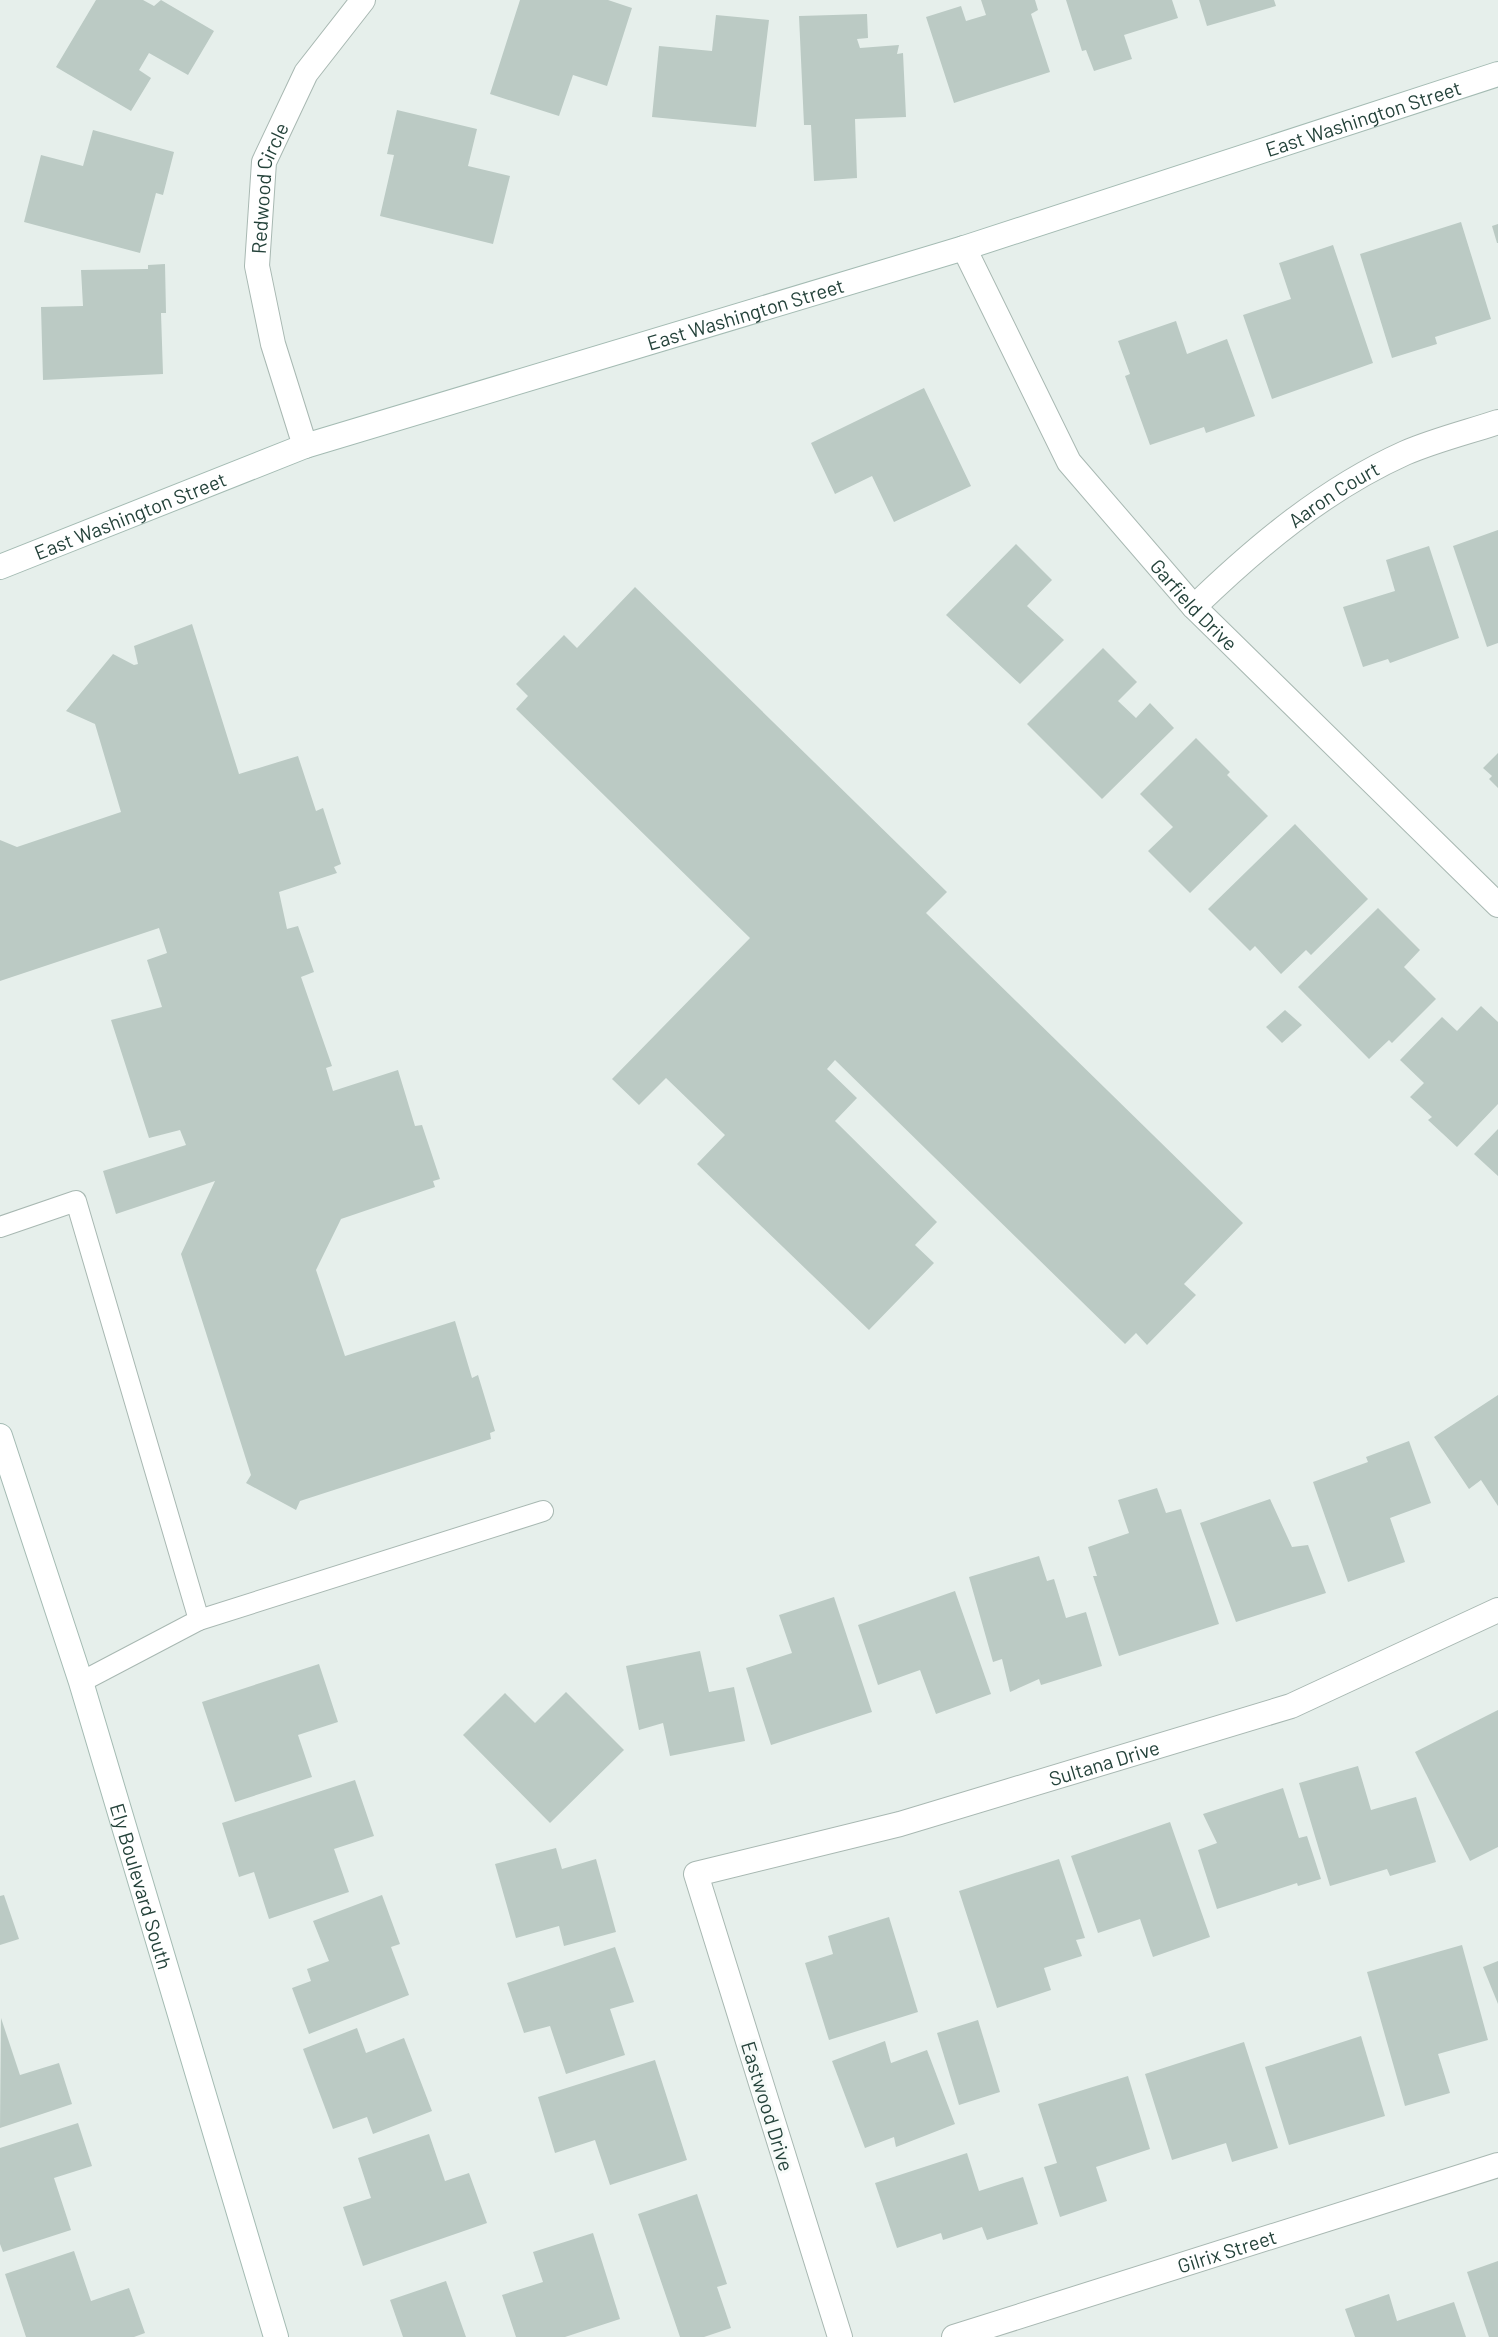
<svg xmlns="http://www.w3.org/2000/svg" width="1498" height="2337" font-family="Barlow,sans-serif">
<style>
.building{fill:#bbcac4}
.lines{fill:none;stroke-linecap:round;stroke-linejoin:round}
.service-casing{stroke:#a8b8b2;stroke-width:22}
.minor-casing{stroke:#a8b8b2;stroke-width:26}
.secondary-casing{stroke:#a4bbb3;stroke-width:26}
.service{stroke:#fff;stroke-width:20}
.minor{stroke:#fff;stroke-width:24}
.secondary{stroke:#fff;stroke-width:24}
.labels{text-anchor:middle;dominant-baseline:central;stroke-width:6;stroke-linejoin:round;paint-order:stroke}
.street-label{font-size:20px;fill:#24423a;stroke:#f7fbf9}
</style>
<rect width="100%" height="100%" fill="#e6efeb"/>
<g class="building">
<path d="M96,0H143L154,6L161,0L214,31L188,75L149,53L139,70L151,78L131,111L56,67Z"/>
<path d="M520,0H608L632,8L607,86L573,75L559,116L490,94Z"/>
<path d="M981,0H1035L1038,10L1031,14L1050,72L954,103L926,17L961,6L966,21L986,15Z"/>
<path d="M1066,0H1172L1178,18L1124,35L1132,59L1094,71L1086,50L1082,51Z"/>
<path d="M1199,0H1274L1276,6L1207,26Z"/>
<path d="M867,14L868,38L857,39L860,48L899,45L897,54L903,53L906,117L855,119L857,178L814,181L811,125H804L799,16Z"/>
<path d="M716,15L769,20L756,127L652,117L659,46L712,51Z"/>
<path d="M397,110L477,129L468,166L510,176L493,244L380,216L394,155L387,154Z"/>
<path d="M93,130L174,152L163,195L156,193L140,253L24,222L41,155L83,166Z"/>
<path d="M1461,222L1491,319L1435,337L1437,344L1392,358L1360,254Z"/>
<path d="M1498,224V243H1497L1492,226Z"/>
<path d="M1333,245L1373,363L1272,399L1243,315L1291,299L1279,263Z"/>
<path d="M165,264L166,313H161L163,374L43,380L41,307L83,306L81,270L148,269V265Z"/>
<path d="M1176,321L1187,354L1227,339L1255,416L1206,433L1204,427L1150,445L1125,376L1130,374L1118,341Z"/>
<path d="M924,388L971,486L894,522L872,476L835,494L811,443Z"/>
<path d="M1498,530V643L1487,647L1453,546Z"/>
<path d="M1016,544L1052,580L1027,606L1064,640L1020,684L946,615Z"/>
<path d="M1429,546L1459,638L1390,663L1388,659L1363,667L1343,607L1395,591L1386,560Z"/>
<path d="M635,587L947,892L926,913L1243,1223L1184,1284L1196,1295L1147,1345L1136,1333L1125,1344L835,1060L827,1069L857,1098L835,1121L937,1222L915,1245L934,1263L869,1330L697,1164L725,1135L666,1078L639,1105L612,1079L750,938L516,709L528,696L516,684L564,635L577,648Z"/>
<path d="M192,624L239,774L298,756L316,811L323,808L341,864L334,867L337,873L279,892L287,929L298,926L314,972L301,977L332,1066L326,1068L333,1091L398,1070L415,1126L422,1125L440,1179L433,1181L435,1187L341,1219L316,1270L345,1356L455,1321L472,1378L478,1375L495,1431L490,1433L491,1439L300,1501L296,1510L246,1483L251,1475L181,1254L215,1181L116,1214L103,1171L186,1145L180,1130L149,1138L111,1020L162,1007L147,960L167,953L159,928L0,981V840L17,847L121,812L95,724L66,711L113,654L134,665L138,664L134,646Z"/>
<path d="M1103,648L1137,682L1118,701L1136,718L1150,703L1174,728L1102,799L1027,724Z"/>
<path d="M1196,738L1230,772L1227,775L1268,816L1190,893L1148,851L1173,827L1140,794Z"/>
<path d="M1498,753V788L1489,779L1492,776L1483,768Z"/>
<path d="M1295,824L1368,899L1311,955L1306,950L1281,974L1255,946L1250,951L1208,909Z"/>
<path d="M1378,908L1420,950L1404,967L1436,999L1392,1043L1389,1040L1369,1059L1298,987Z"/>
<path d="M1481,1006L1498,1022V1104L1457,1147L1428,1120L1432,1117L1410,1097L1424,1083L1400,1060L1442,1017L1457,1031Z"/>
<path d="M1285,1010L1302,1025L1282,1043L1266,1027Z"/>
<path d="M1498,1129V1176L1474,1154Z"/>
<path d="M1498,1395V1506L1481,1480L1469,1489L1434,1437Z"/>
<path d="M1409,1441L1431,1503L1390,1518L1405,1562L1348,1582L1313,1482L1368,1462L1366,1457Z"/>
<path d="M1157,1488L1166,1513L1181,1509L1219,1624L1119,1656L1093,1576H1097L1088,1547L1129,1533L1118,1500Z"/>
<path d="M1270,1499L1292,1547L1308,1545L1326,1593L1236,1622L1200,1523Z"/>
<path d="M1039,1556L1047,1581L1054,1579L1066,1618L1086,1612L1102,1666L1041,1685L1039,1679L1010,1692L1002,1659L993,1662L969,1577Z"/>
<path d="M955,1591L991,1694L936,1714L920,1670L878,1685L858,1625Z"/>
<path d="M834,1597L872,1712L771,1745L746,1668L792,1653L779,1615Z"/>
<path d="M700,1651L709,1692L734,1687L745,1741L670,1756L663,1723L639,1730L626,1666Z"/>
<path d="M319,1664L338,1722L298,1735L312,1777L235,1802L202,1702Z"/>
<path d="M566,1692L624,1750L550,1823L463,1735L505,1693L535,1723Z"/>
<path d="M1498,1710V1847L1470,1861L1415,1752Z"/>
<path d="M1358,1766L1371,1810L1416,1797L1436,1862L1390,1876L1387,1869L1330,1886L1299,1783Z"/>
<path d="M355,1780L374,1836L334,1849L349,1892L269,1919L254,1872L239,1877L222,1823Z"/>
<path d="M1283,1788L1299,1838L1307,1836L1321,1879L1298,1886L1297,1883L1217,1909L1198,1850L1217,1843L1203,1814Z"/>
<path d="M1170,1822L1210,1937L1153,1957L1140,1919L1098,1933L1071,1856Z"/>
<path d="M556,1848L562,1869L596,1859L616,1932L564,1946L559,1926L516,1938L495,1864Z"/>
<path d="M1059,1859L1085,1938L1076,1940L1082,1956L1044,1968L1051,1990L997,2008L959,1891Z"/>
<path d="M4,1895L19,1939L0,1945V1896Z"/>
<path d="M382,1895L400,1944L391,1947L409,1995L309,2034L292,1988L311,1981L307,1969L329,1961L313,1921Z"/>
<path d="M889,1917L918,2012L829,2040L805,1963L833,1954L828,1936Z"/>
<path d="M1462,1945L1488,2040L1438,2054L1450,2093L1405,2106L1367,1972Z"/>
<path d="M615,1947L634,2002L610,2009L625,2055L566,2074L550,2026L524,2033L507,1983Z"/>
<path d="M1498,1961V2004L1483,1967Z"/>
<path d="M1,2018L20,2075L59,2063L72,2104L0,2128Z"/>
<path d="M978,2020L1000,2092L959,2105L937,2033Z"/>
<path d="M357,2028L366,2053L404,2038L432,2111L373,2134L367,2117L333,2129L303,2049Z"/>
<path d="M1361,2036L1385,2116L1289,2145L1265,2067Z"/>
<path d="M885,2041L891,2063L927,2050L955,2124L896,2147L894,2137L865,2148L832,2061Z"/>
<path d="M1244,2042L1278,2148L1232,2162L1226,2143L1172,2160L1145,2074Z"/>
<path d="M655,2060L687,2160L610,2185L595,2140L555,2153L538,2097Z"/>
<path d="M1128,2076L1150,2149L1096,2167L1107,2201L1060,2217L1044,2167L1057,2163L1038,2104Z"/>
<path d="M78,2123L92,2166L54,2178L71,2230L3,2252L0,2244V2148Z"/>
<path d="M429,2134L445,2181L469,2173L487,2223L363,2266L343,2207L371,2198L358,2158Z"/>
<path d="M967,2153L979,2191L1023,2177L1038,2224L987,2240L982,2227L943,2240L941,2233L897,2248L875,2183Z"/>
<path d="M697,2194L727,2284L717,2287L731,2328L704,2337H680L638,2214Z"/>
<path d="M593,2233L620,2319L565,2337H516L502,2295L543,2282L533,2252Z"/>
<path d="M74,2251L91,2301L129,2288L145,2333L134,2337H26L5,2274Z"/>
<path d="M1498,2261V2337H1489L1467,2272Z"/>
<path d="M446,2281L466,2337H403L390,2300Z"/>
<path d="M1389,2294L1397,2321L1454,2302L1466,2337H1355L1345,2309Z"/>
</g>
<g class="lines">
<g class="service-casing">
<g id="service">
<path d="M0,1227L76,1201L199,1620L81,1682"/>
<path d="M199,1620L543,1511"/>
</g>
</g>
<g class="minor-casing">
<g id="minor">
<path id="s1" d="M964,248L1069,462L1194,607L1498,905"/>
<path id="s2" d="M305,446L273,344L257,266L264,162L306,73L363,0"/>
<path id="s3" d="M1194,607C1257,546 1325,489 1405,453C1435,440 1468,432 1498,422"/>
<path id="s4" d="M840,2337L696,1874L900,1824L1291,1706L1498,1610"/>
<path id="s5" d="M954,2337L1498,2165"/>
</g>
</g>
<g class="secondary-casing">
<g id="secondary">
<path id="s6" d="M0,567L305,446L964,248L1498,74"/>
<path id="s7" d="M0,1436L81,1682L276,2337"/>
</g>
</g>
<use href="#service" class="service"/>
<use href="#minor" class="minor"/>
<use href="#secondary" class="secondary"/>
</g>
<g class="labels">
<g class="street-label">
<text stroke="none"><textPath href="#s6" startOffset="1436">East Washington Street</textPath></text>
<text stroke="none"><textPath href="#s2" startOffset="266">Redwood Circle</textPath></text>
<text stroke="none"><textPath href="#s6" startOffset="788">East Washington Street</textPath></text>
<text stroke="none"><textPath href="#s3" startOffset="180">Aaron Court</textPath></text>
<text stroke="none"><textPath href="#s6" startOffset="140">East Washington Street</textPath></text>
<text stroke="none"><textPath href="#s1" startOffset="428">Garfield Drive</textPath></text>
<text stroke="none"><textPath href="#s4" startOffset="908">Sultana Drive</textPath></text>
<text stroke="none"><textPath href="#s7" startOffset="472">Ely Boulevard South</textPath></text>
<text transform="translate(768 2106) rotate(73)">Eastwood Drive</text>
<text stroke="none"><textPath href="#s5" startOffset="286">Gilrix Street</textPath></text>
</g>
</g>
</svg>
